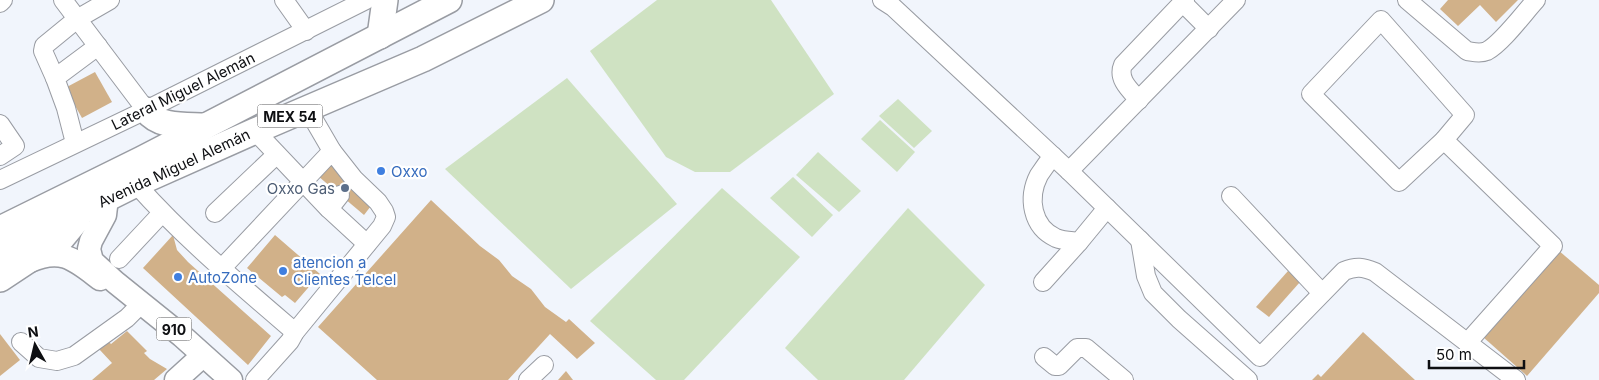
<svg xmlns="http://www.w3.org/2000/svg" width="1599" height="380" font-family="Inter,sans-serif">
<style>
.green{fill:#cfe2c2}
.building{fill:#d1b189}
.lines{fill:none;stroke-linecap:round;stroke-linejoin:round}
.minor-casing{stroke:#999ca3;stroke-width:20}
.major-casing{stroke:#999ca3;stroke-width:25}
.highway-casing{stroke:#999ca3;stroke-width:28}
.minor{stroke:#fff;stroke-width:18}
.major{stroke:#fff;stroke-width:22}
.highway{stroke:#fff;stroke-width:25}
.shop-dot{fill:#3f7fe0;stroke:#fff;stroke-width:2}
.service-dot{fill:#5c6f8a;stroke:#fff;stroke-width:2}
.labels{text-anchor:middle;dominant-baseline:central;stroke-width:4.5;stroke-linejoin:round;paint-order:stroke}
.shield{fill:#fff;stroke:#565759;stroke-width:1}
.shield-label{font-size:14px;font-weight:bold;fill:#0e0f12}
.street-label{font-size:15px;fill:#0e0f12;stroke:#fff}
.shop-label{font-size:15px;fill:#366cbe;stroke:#fff;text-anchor:start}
.service-label{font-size:15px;fill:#4e5e75;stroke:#fff;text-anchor:end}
</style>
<rect width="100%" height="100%" fill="#f1f5fc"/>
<g class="green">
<path d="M657,0H771L834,94L730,172H695L666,157L590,51Z"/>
<path d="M567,78L677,204L571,289L445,169Z"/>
<path d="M898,99L932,131L914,148L879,116Z"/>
<path d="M880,120L915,152L897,172L861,139Z"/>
<path d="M818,152L861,191L839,212L796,175Z"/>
<path d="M793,177L833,215L812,237L770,198Z"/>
<path d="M722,188L800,257L684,380H656L590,321Z"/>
<path d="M908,208L985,285L904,380H818L785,348Z"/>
</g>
<g class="building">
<path d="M1448,0H1518L1496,22L1480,5L1458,26L1440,9Z"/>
<path d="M95,72L112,102L82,118L65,88Z"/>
<path d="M329,163L374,202L364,215L318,176Z"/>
<path d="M431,200L480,246L499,260L512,276L531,289L545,307L566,322L569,319L595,343L577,359L550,334L508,380H377L318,327Z"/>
<path d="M173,235L177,250L188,262L271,336L248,365L143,268Z"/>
<path d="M275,235L320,274L295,303L285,295L282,297L247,268Z"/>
<path d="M1558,250L1599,285V293L1527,376L1483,337Z"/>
<path d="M1288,271L1300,282L1269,317L1256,307Z"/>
<path d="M127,331L147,351L144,353L150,359L167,369L154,380H92L112,363L99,349L109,342L111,344Z"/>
<path d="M1363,332L1415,380H1312L1318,374L1321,377Z"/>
<path d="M0,334L20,360L0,376Z"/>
<path d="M566,371L573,380H558Z"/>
</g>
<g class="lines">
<g class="minor-casing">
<g id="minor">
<path d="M63,0L146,110"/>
<path d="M284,0L306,31"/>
<path d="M882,0L893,7L1069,171L1260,357L1344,271C1356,266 1363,267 1375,272L1516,380"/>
<path d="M1407,0L1467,51C1474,52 1480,54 1487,51C1502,43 1524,13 1536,0"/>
<path d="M0,3L3,0"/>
<path d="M1183,3L1209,29"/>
<path d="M1381,20L1465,115L1444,140L1399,182L1311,94Z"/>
<path d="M55,78L43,51L44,46L77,19L110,0"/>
<path d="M1139,100C1130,90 1117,79 1123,65L1185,0"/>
<path d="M307,108L332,151"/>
<path d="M0,124L15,146L0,156"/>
<path d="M255,131L329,209L367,244"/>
<path d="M1444,140L1553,246L1467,343"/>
<path d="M75,143L66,108L55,78L98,46"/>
<path d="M1053,156C1048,162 1043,169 1039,175C1027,198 1032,227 1056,238C1063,241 1072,241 1079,242L1107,208"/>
<path d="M1069,171L1236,0"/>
<path d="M0,180L146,110L366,0"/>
<path d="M136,184C184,238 240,285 295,332"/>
<path d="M1231,196L1322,293"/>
<path d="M329,209L340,195"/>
<path d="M215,213L276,155"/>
<path d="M1140,240L1146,276L1153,293L1179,319L1248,380"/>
<path d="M119,259L162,213"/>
<path d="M221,269L332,151L354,179L378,202L384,211L386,217L382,226L295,332L290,341L255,380"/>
<path d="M1043,282L1079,242"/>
<path d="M21,342L39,358L57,361L74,356L127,318L136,309"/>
<path d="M1044,357L1055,366H1059L1077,348H1086L1124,380"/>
<path d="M528,380L544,365"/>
</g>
</g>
<g class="major-casing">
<g id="major">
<path d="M107,198L105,215L91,241L89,249L92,261L115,282L182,336L231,380"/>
<path d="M30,261C62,247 75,260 100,279"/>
<path d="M176,380L198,360"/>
</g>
</g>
<g class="highway-casing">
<g id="highway">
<path d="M380,36L385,0"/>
<path d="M146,110C159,128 185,125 205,126"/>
<path d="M0,229L142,159L449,0"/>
<path d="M0,252L136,184L255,131L423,59L541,0"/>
<path d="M0,279L62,238L77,220"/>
</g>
</g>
<use href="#minor" class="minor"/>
<use href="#major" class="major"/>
<use href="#highway" class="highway"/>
</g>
<g class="shop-dot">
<circle cx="381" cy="171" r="5"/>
<circle cx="283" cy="271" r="5"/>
<circle cx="178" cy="277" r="5"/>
</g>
<circle class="service-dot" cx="345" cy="188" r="5"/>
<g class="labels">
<g class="shield">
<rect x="257.5" y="104.5" width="65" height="23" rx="4"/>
<rect x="156.5" y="317.5" width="35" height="23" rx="4"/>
</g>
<g class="shield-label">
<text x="290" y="116">MEX 54</text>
<text x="174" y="329">910</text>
</g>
<g class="street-label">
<text transform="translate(183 91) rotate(-26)">Lateral Miguel Alemán</text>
<text transform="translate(174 168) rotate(-25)">Avenida Miguel Alemán</text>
</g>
<g class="shop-label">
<text x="391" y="171">Oxxo</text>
<text x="293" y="262">atencion a<tspan x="293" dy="17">Clientes Telcel</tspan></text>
<text x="188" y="277">AutoZone</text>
</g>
<g class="service-label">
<text x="335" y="188">Oxxo Gas</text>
</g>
</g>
<g transform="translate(35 345) rotate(352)" stroke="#ffffff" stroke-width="4" paint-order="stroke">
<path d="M0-4L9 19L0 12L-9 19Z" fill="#0e0f12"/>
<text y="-8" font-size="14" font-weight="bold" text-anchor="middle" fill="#0e0f12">N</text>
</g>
<path d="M1429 360v8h95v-8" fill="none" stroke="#0e0f12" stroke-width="2.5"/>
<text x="1436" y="360" font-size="15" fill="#0e0f12" stroke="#ffffff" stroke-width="4" paint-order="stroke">50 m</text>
</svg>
